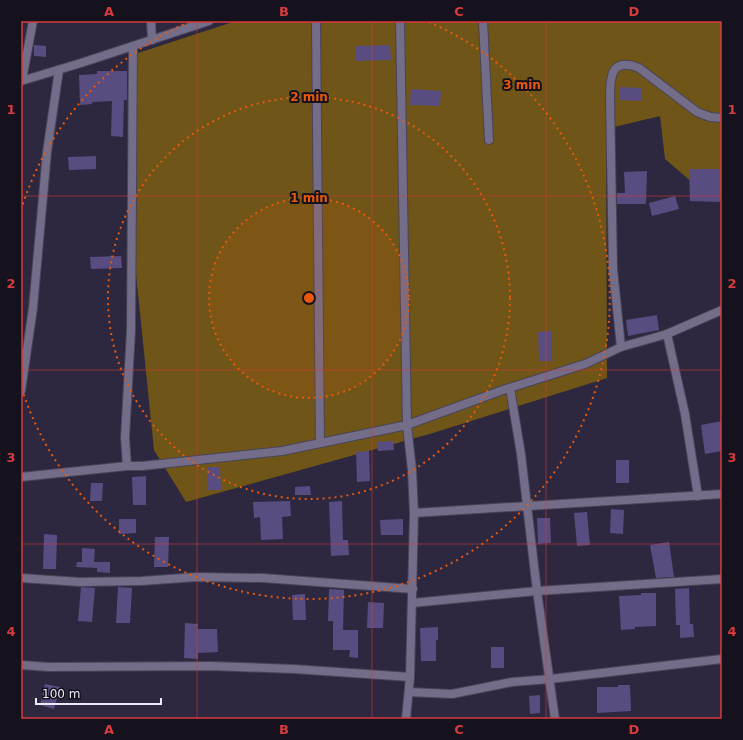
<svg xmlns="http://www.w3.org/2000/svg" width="743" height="740" font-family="'DejaVu Sans',sans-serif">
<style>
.forest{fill:#6f5517}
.building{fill:#594c81}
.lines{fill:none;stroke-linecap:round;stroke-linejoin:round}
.minor-casing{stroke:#494458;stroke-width:10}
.minor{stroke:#736d89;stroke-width:8}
.grid{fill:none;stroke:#d83b3d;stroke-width:1;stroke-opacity:0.55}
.ring{fill:none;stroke:#e8590c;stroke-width:2;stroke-dasharray:2 4}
.centre{fill:#e8590c;stroke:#15121d;stroke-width:2}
.ring-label{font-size:12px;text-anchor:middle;font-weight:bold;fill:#e8590c;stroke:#15121d;stroke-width:4;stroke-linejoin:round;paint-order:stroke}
.neatline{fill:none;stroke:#d83b3d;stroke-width:1.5}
.grid-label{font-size:13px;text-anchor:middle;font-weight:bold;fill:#d83b3d}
</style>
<rect width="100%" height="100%" fill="#2d283f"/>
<path class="forest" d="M236,21H722V198L714,201L665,159L660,116L606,129L607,378L433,433L186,502L154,450L131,225L129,56Z"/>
<g class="building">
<path d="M34,45L46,46V57L34,56Z"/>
<path d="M390,45L391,60L356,61V46Z"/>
<path d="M97,71H127V100H124L123,137L111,136L112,101L92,102V104L80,105L79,75L97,74Z"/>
<path d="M619,87L642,88V101L619,100Z"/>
<path d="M411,89L441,91L440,106L410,105Z"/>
<path d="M96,156V169L69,170L68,157Z"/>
<path d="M689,169H720V202L690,201Z"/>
<path d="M647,171L646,204H617V193H625L624,172Z"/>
<path d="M675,196L679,209L652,216L649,203Z"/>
<path d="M121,256L122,268L91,269L90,257Z"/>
<path d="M657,315L659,330L628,336L626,320Z"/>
<path d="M551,331L552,361H539L538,332Z"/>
<path d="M722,421V451L705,454L701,425Z"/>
<path d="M393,441L394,450L378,451L377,442Z"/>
<path d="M369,451L370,481L357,482L356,452Z"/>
<rect x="616" y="460" width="13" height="23"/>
<path d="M207,467H220L221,490H207Z"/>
<path d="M146,476V505H133L132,477Z"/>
<path d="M91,483H103L102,501H90Z"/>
<path d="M310,486L311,495H295V487Z"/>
<path d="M290,501L291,516L282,517L283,539L261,540L260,517L254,518L253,502Z"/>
<path d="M342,501L343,540H348L349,555L331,556L329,502Z"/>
<path d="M611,509L624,510L623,534L610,533Z"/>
<path d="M587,512L590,545L577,546L574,513Z"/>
<path d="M537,518H550L551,543L538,544Z"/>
<path d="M119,519H136V533L119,534Z"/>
<path d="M403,519V535H381L380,520Z"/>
<path d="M44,534L57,535L56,569H43Z"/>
<path d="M155,537H169L168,567H154Z"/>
<path d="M669,542L674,577L656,578L650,545Z"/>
<path d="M82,548L95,549L94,562H110V573L97,572V568L76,567L77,562H82Z"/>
<path d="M81,587L95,588L92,622L78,621Z"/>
<path d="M118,587L132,588L130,623H116Z"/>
<path d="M689,588L690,624H693L694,637L680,638V625H676L675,589Z"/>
<path d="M329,589L344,590L343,630H358V658L349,657L350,650H333V621H328Z"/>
<path d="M641,593H656V626L635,627V629L621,630L619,596L641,595Z"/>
<path d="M305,594L306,620H293L292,595Z"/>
<path d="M368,602L384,603L383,628H367Z"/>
<path d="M185,623L198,624V629H217L218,652L198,653V659L184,658Z"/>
<path d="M438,627V640H436V661H421L420,628Z"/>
<rect x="491" y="647" width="13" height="21"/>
<path d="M45,684L60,687L54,709L40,705Z"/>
<path d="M618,685H630L631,711L597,713V687H618Z"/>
<path d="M540,695V713L530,714L529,696Z"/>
</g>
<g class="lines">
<g class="minor-casing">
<g id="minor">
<path d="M151,21L152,40"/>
<path d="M316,21L320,443"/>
<path d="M400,21L407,425L412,470L414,513L410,677L406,719"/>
<path d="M483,21L489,140"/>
<path d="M133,46L131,330L125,438L127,466H142L282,451L407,425L503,390L585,364L621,347L613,269L610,98C610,76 611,57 639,68L697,112L710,117L722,118"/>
<path d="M22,80L33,21"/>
<path d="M21,81L81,63L209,21"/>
<path d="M667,334L685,414L698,496"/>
<path d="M621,347L667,334L722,310"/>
<path d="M510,388L521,454L537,591L555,719"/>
<path d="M21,391L33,308L47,152L59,70"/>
<path d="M21,477L127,466"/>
<path d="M414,513L722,494"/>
<path d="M21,578L80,582L141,581L197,577L263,578L413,589"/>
<path d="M412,603L537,591L722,579"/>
<path d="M21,665L49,667L211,666L294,669L410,677"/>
<path d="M409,692L452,694L512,682L550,679L722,659"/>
</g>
</g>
<use href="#minor" class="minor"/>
</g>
<path class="grid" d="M197,21V719M372,21V719M546,21V719M21,196H722M21,370H722M21,544H722"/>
<circle cx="309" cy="298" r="100" fill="#e8590c" fill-opacity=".12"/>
<g class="ring">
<circle cx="309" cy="298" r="100"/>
<circle cx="309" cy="298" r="201"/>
<path d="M21 210A301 301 0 0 1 189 22M429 22A301 301 0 1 1 21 386"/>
</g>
<circle cx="309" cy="298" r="6" class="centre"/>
<g class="ring-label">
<text x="522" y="89">3 min</text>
<text x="309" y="101">2 min</text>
<text x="309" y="202">1 min</text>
</g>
<rect width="743" height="740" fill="none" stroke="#15121d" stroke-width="44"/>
<path d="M36 698v6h125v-6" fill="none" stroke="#ece9f9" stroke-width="2"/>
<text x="42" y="698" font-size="12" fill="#ece9f9" stroke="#15121d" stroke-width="3" paint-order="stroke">100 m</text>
<rect x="22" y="22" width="699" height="696" class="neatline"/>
<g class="grid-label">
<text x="109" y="16">A</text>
<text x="284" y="16">B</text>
<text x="459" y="16">C</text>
<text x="634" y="16">D</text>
<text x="11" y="114">1</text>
<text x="732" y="114">1</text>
<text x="11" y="288">2</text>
<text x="732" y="288">2</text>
<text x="11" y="462">3</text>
<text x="732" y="462">3</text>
<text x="11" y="636">4</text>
<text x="732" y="636">4</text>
<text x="109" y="734">A</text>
<text x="284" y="734">B</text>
<text x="459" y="734">C</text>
<text x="634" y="734">D</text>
</g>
</svg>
